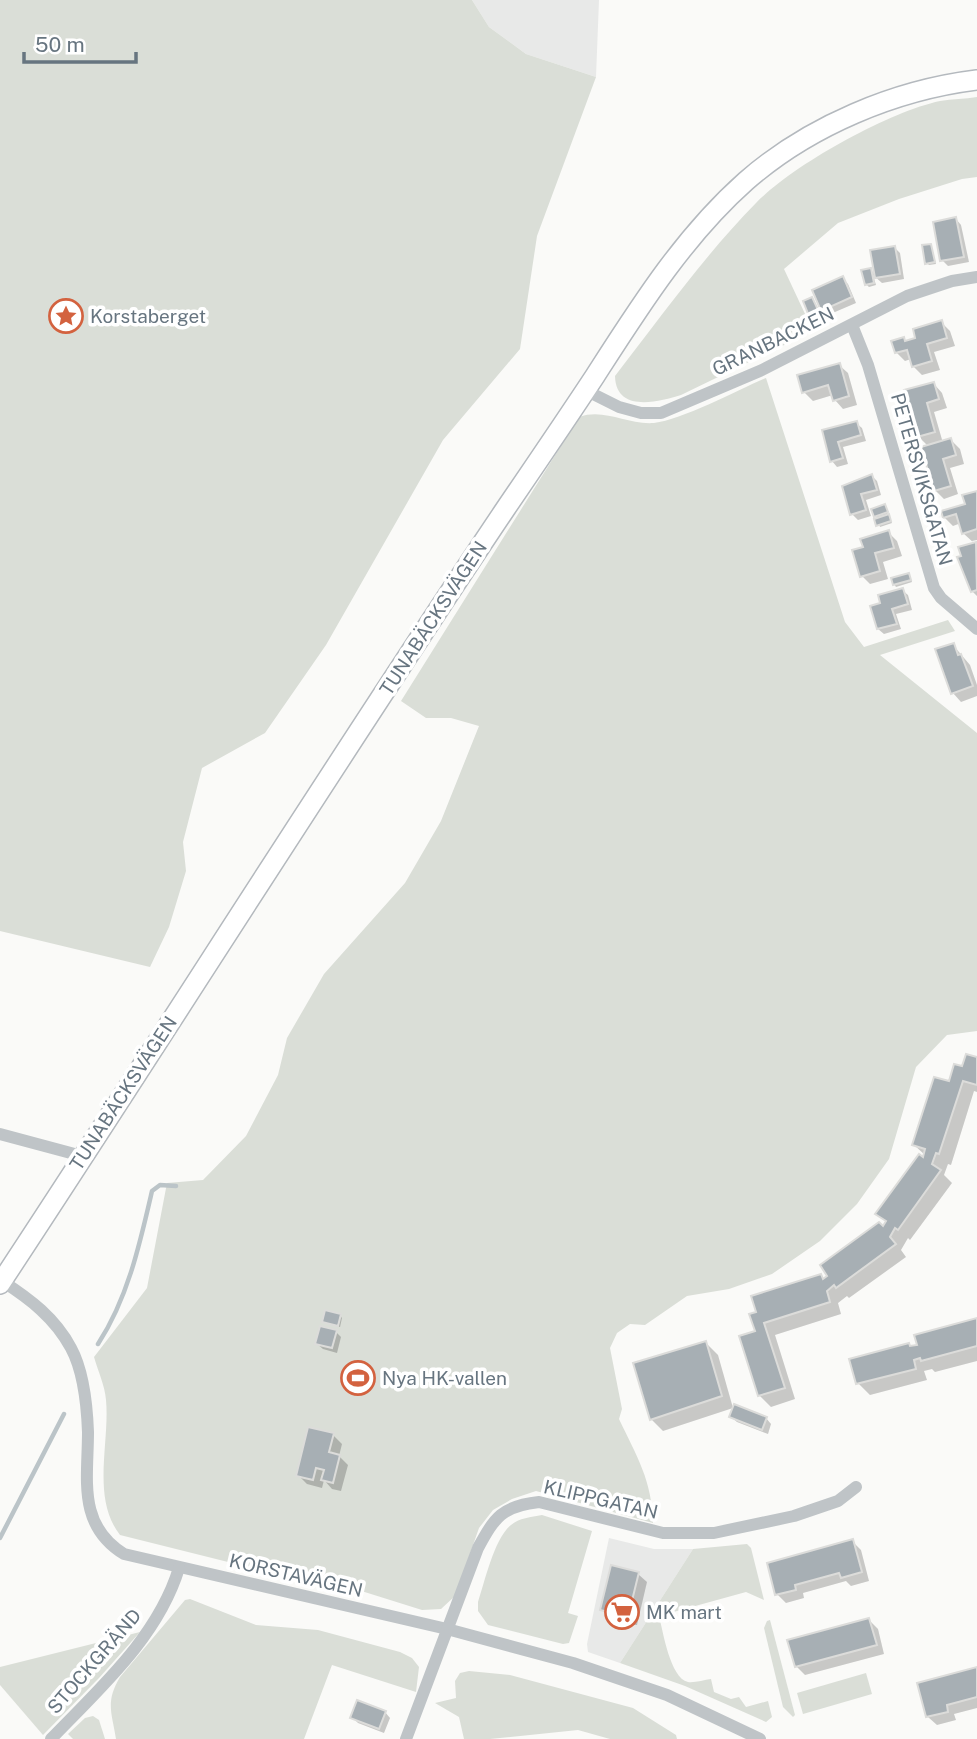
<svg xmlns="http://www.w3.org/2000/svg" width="977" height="1739" font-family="'Public Sans',sans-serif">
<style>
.built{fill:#e8e9e8}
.green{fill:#daded7}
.shadow{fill:#0003}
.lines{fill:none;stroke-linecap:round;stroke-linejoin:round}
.stream{stroke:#bbc4c8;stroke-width:4.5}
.building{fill:#a7afb4;stroke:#dcdcda;stroke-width:2}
.secondary-casing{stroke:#b4b9be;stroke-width:22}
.street{stroke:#bfc4c7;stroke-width:12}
.secondary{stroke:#fff;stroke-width:19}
.labels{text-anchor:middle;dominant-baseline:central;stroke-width:7;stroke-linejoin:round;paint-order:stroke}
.poi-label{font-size:19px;fill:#677580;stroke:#fff;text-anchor:start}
.street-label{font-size:19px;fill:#677580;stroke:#fff}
</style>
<rect width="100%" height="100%" fill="#fafaf8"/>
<g class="built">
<path d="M472,0H599L596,77L526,54L489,27Z"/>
<path d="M609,1538L654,1549H693L620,1663L588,1652L587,1644Z"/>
</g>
<g class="green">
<path d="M0,0H472L489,27L526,54L596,77L537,236L520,349L443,440L326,645L265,733L202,768L183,842L186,871L169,927L150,967L0,931Z"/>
<path d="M977,97V177L962,179L899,199L838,223L784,269L813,331L681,395C658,402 616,413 615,376C660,318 704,256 756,203C793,165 888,112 940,101C952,99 965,99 977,97Z"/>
<path d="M766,378L845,622L864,647L948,620L955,631L880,655L977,733V1031L947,1035L916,1067L889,1159L857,1204L820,1241L772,1274L729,1289L687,1296L645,1325L630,1324L617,1333L610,1348L622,1409L619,1419C637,1457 652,1480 653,1523L536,1491L512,1499L493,1510L479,1528L455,1596L441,1609L422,1610L304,1573H272L120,1535C91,1498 110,1443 106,1400C105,1386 98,1371 94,1357L147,1288L167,1183L203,1180L246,1136L278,1075L287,1038L324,974L405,883L441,821L479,726L451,718H426L401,701L579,417C605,408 627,425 654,423C682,420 738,390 766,378Z"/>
<path d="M542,1515L592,1531L568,1613L578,1616L569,1643L563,1644L488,1625L478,1611V1602C485,1581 494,1539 511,1525C519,1518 531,1517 542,1515Z"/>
<path d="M747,1544L751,1548L764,1600L746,1592L659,1616C663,1631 670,1678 688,1682C694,1683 704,1680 711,1679L714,1692L731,1699L739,1697L746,1707L768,1701L772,1717L766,1722L685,1686L620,1663L693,1549Z"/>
<path d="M190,1599L256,1625L318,1630L400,1652L412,1658L419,1667L416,1692L332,1665L304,1739H116C112,1713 105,1702 120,1677L185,1600Z"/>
<path d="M770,1620L795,1715L793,1717L783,1707L764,1628L767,1621Z"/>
<path d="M140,1632L99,1678L43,1735L0,1685V1667Z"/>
<path d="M469,1671L510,1675L633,1708L676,1735L677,1739H610L578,1730L490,1739H464L459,1717L435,1703L456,1698L455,1681L460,1673Z"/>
<path d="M866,1673L872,1694L803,1714L797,1693Z"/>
<path d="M93,1716L99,1720L105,1739H73L68,1734L85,1718Z"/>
</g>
<g class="shadow">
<path d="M956,219L961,225L969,262L948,266L942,260Z"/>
<path d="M931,246L936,264L929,265L927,263Z"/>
<path d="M895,248L900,253L904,279L882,283L873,275L876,285L869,287L866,284L871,270L876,276Z"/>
<path d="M842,278L848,284L856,303L828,315L823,310Z"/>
<path d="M941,322L950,331L955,346L934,352L940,370L922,375L913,366L911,359L905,361L896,352L903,339L906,342L917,339Z"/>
<path d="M839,365L848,373L857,405L843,409L835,400L833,395L813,401L804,392Z"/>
<path d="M934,384L942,393L947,408L934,412L943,443L951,440L960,449L964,464L950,468L958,494L944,499L935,490L929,447L919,437L906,392Z"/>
<path d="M856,423L862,428L866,441L843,447L848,464L837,467L832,461L824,432Z"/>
<path d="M872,476L877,481L881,495L866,500L871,516L858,520L852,514L844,487Z"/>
<path d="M977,493V540L972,541L977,546V596L972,591L975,544L963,533L961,523L953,526L944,517L967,505Z"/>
<path d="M884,506L892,523L880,527L874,510Z"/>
<path d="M888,532L897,541L902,556L883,562L888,579L870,584L862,576L865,548Z"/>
<path d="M909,575L912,582L896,587L894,584Z"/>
<path d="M902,590L908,595L912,610L896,614L901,629L884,634L878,629L882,604Z"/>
<path d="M953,645L970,665L977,685V696L961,702L953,693Z"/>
<path d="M977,1059V1092L974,1091L951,1165L948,1164L944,1175L952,1183L910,1240L908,1238L901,1250L906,1257L849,1298L847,1296L838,1303L841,1314L775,1335L795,1399L771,1407L759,1395L757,1332L752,1315L821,1276L825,1280L883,1228L887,1223L878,1213L924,1159L925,1155L914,1145L950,1083L963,1068Z"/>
<path d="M340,1315L342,1318L340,1327L324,1322Z"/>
<path d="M977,1320V1361L935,1372L932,1369L924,1371L927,1380L870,1395L858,1383L909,1345L912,1348Z"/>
<path d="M336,1332L341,1337L337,1353L323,1349L317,1344Z"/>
<path d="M706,1343L718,1355L733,1408L663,1431L651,1419Z"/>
<path d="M731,1417L766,1418L771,1424L768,1434L737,1422Z"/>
<path d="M333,1435L342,1444L339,1456L348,1465L341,1491L332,1489L324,1480L322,1488L307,1484L298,1475Z"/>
<path d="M852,1541L861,1550L869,1581L851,1586L846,1581L803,1593L804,1598L786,1603L777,1594Z"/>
<path d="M638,1574L647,1582L637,1625L619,1624L602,1610Z"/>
<path d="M869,1620L878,1629L884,1654L805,1675L796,1666Z"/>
<path d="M977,1669V1708L954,1714L956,1720L937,1725L928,1717L919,1684Z"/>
<path d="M385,1712L390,1718L384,1733L358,1723L352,1717Z"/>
</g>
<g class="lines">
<g class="stream">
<path d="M98,1344C128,1298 140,1243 152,1191L160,1185L176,1186"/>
<path d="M0,1538L64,1414"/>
</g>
</g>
<g class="building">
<path d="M956,217L964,257L940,261L933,222Z"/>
<path d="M931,244L935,262L925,264L922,245Z"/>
<path d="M895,246L900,274L875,278L870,250Z"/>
<path d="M871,268L874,283L865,285L861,270Z"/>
<path d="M843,276L852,297L821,311L812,290Z"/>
<path d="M812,297L819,312L809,316L803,301Z"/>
<path d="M942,320L947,338L927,344L932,361L912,367L907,350L895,353L891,341L904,337L905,341L915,338L913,329Z"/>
<path d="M840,363L849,396L833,401L828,385L802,393L797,375Z"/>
<path d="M934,382L939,399L927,403L935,432L917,437L904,390Z"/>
<path d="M857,421L861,435L838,442L843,458L830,462L822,430Z"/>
<path d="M951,438L956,455L943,459L951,486L934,491L921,447Z"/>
<path d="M872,474L877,490L861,494L866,510L850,515L842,486Z"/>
<path d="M977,491V529L962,534L956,514L943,518L941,511L965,504L962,495Z"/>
<path d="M885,504L888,512L874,517L871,509Z"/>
<path d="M889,514L891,521L876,526L874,519Z"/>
<path d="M889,530L894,548L875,553L880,571L860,577L852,550L863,547L860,539Z"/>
<path d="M976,542L977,590L971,592L957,557L961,556L958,547Z"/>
<path d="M909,573L911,580L893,585L891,578Z"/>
<path d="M903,588L908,604L892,609L897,624L877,629L870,606L880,603L878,595Z"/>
<path d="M954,643L958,655L961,654L973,686L951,694L935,649Z"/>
<path d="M966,1054L977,1057V1085L963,1081L939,1154L936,1153L932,1164L941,1170L898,1230L895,1228L890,1237L896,1244L836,1288L834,1285L827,1291L830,1302L764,1323L785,1388L758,1396L739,1336L755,1331L749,1314L756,1312L751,1296L821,1274L823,1279L827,1276L820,1265L879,1222L883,1226L886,1221L875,1214L919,1154L923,1157L925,1149L912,1145L934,1077L949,1081L954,1064L962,1066Z"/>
<path d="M325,1310L341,1314L338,1326L322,1322Z"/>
<path d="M977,1318V1346L921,1361L920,1358L914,1360L916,1369L856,1384L849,1359L909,1343L910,1346L917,1345L914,1335Z"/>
<path d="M320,1326L337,1330L332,1348L315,1344Z"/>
<path d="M706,1341L722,1396L650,1420L633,1363Z"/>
<path d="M734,1404L767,1417L762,1430L729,1417Z"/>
<path d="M308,1427L334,1433L329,1452L340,1455L333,1483L321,1480L324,1470L316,1468L313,1480L296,1476Z"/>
<path d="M853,1539L862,1572L841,1578L839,1573L795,1585L796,1590L775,1595L767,1563Z"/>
<path d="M611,1565L639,1572L628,1617L600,1610Z"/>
<path d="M617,1614L628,1617L626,1625L615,1622Z"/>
<path d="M869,1618L877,1645L795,1667L787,1640Z"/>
<path d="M977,1667V1697L947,1705L948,1712L926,1717L917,1683Z"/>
<path d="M357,1700L386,1711L379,1729L350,1718Z"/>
</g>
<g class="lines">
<g class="secondary-casing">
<path id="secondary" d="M0,1284C170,1026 334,764 506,508C536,464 566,420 595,376C640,306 684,236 746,181C809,126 895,90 977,80"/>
</g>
<g class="street">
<path d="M852,325L868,365L934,588L941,598L977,629"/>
<path d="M585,390L619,407L641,413H661L762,370L907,296L952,281L977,277"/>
<path d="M0,1134L82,1156"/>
<path d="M2,1281C30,1299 55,1318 71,1348C84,1372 87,1405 88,1432C88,1479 77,1525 124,1554L447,1629L573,1663L667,1695L760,1739"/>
<path d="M51,1739C100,1688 158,1637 179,1568"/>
<path d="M406,1739L478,1548C495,1517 502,1506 539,1502L663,1533H714L794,1516L838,1501L856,1487"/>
</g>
<use href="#secondary" class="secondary"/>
</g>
<defs>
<g id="sight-ring" transform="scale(1.75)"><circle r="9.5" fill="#fff" stroke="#d3623f" stroke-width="1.5"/><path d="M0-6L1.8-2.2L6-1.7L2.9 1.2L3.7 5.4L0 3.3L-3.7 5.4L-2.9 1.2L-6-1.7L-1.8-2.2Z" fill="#d3623f"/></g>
<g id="stadium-ring" transform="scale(1.75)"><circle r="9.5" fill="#fff" stroke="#d3623f" stroke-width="1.5"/><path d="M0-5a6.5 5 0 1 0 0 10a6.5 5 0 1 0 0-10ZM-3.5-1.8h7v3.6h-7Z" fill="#d3623f"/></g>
<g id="supermarket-ring" transform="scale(1.75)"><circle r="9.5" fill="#fff" stroke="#d3623f" stroke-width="1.5"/><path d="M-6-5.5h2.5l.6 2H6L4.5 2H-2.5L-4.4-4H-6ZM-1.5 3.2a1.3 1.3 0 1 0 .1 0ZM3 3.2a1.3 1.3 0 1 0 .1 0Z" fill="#d3623f"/></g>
</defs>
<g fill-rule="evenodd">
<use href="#sight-ring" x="66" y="316"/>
<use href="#stadium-ring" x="358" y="1378"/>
<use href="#supermarket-ring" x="622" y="1612"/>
</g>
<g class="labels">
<g class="poi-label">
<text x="90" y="316">Korstaberget</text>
<text x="382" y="1378">Nya HK-vallen</text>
<text x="646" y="1612">MK mart</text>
</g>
<g class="street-label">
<text transform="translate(773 341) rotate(-26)">GRANBACKEN</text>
<text transform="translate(922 479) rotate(74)">PETERSVIKSGATAN</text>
<text transform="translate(433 618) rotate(-57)">TUNABÄCKSVÄGEN</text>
<text transform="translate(123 1093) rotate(-57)">TUNABÄCKSVÄGEN</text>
<text transform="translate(601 1499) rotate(13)">KLIPPGATAN</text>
<text transform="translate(296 1575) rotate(13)">KORSTAVÄGEN</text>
<text transform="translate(94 1661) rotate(-49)">STOCKGRÄND</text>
</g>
</g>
<path d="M24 52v10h112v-10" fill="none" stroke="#677580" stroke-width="3.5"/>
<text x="35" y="52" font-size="21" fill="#677580" stroke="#ffffff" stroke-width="5" paint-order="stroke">50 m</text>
</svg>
